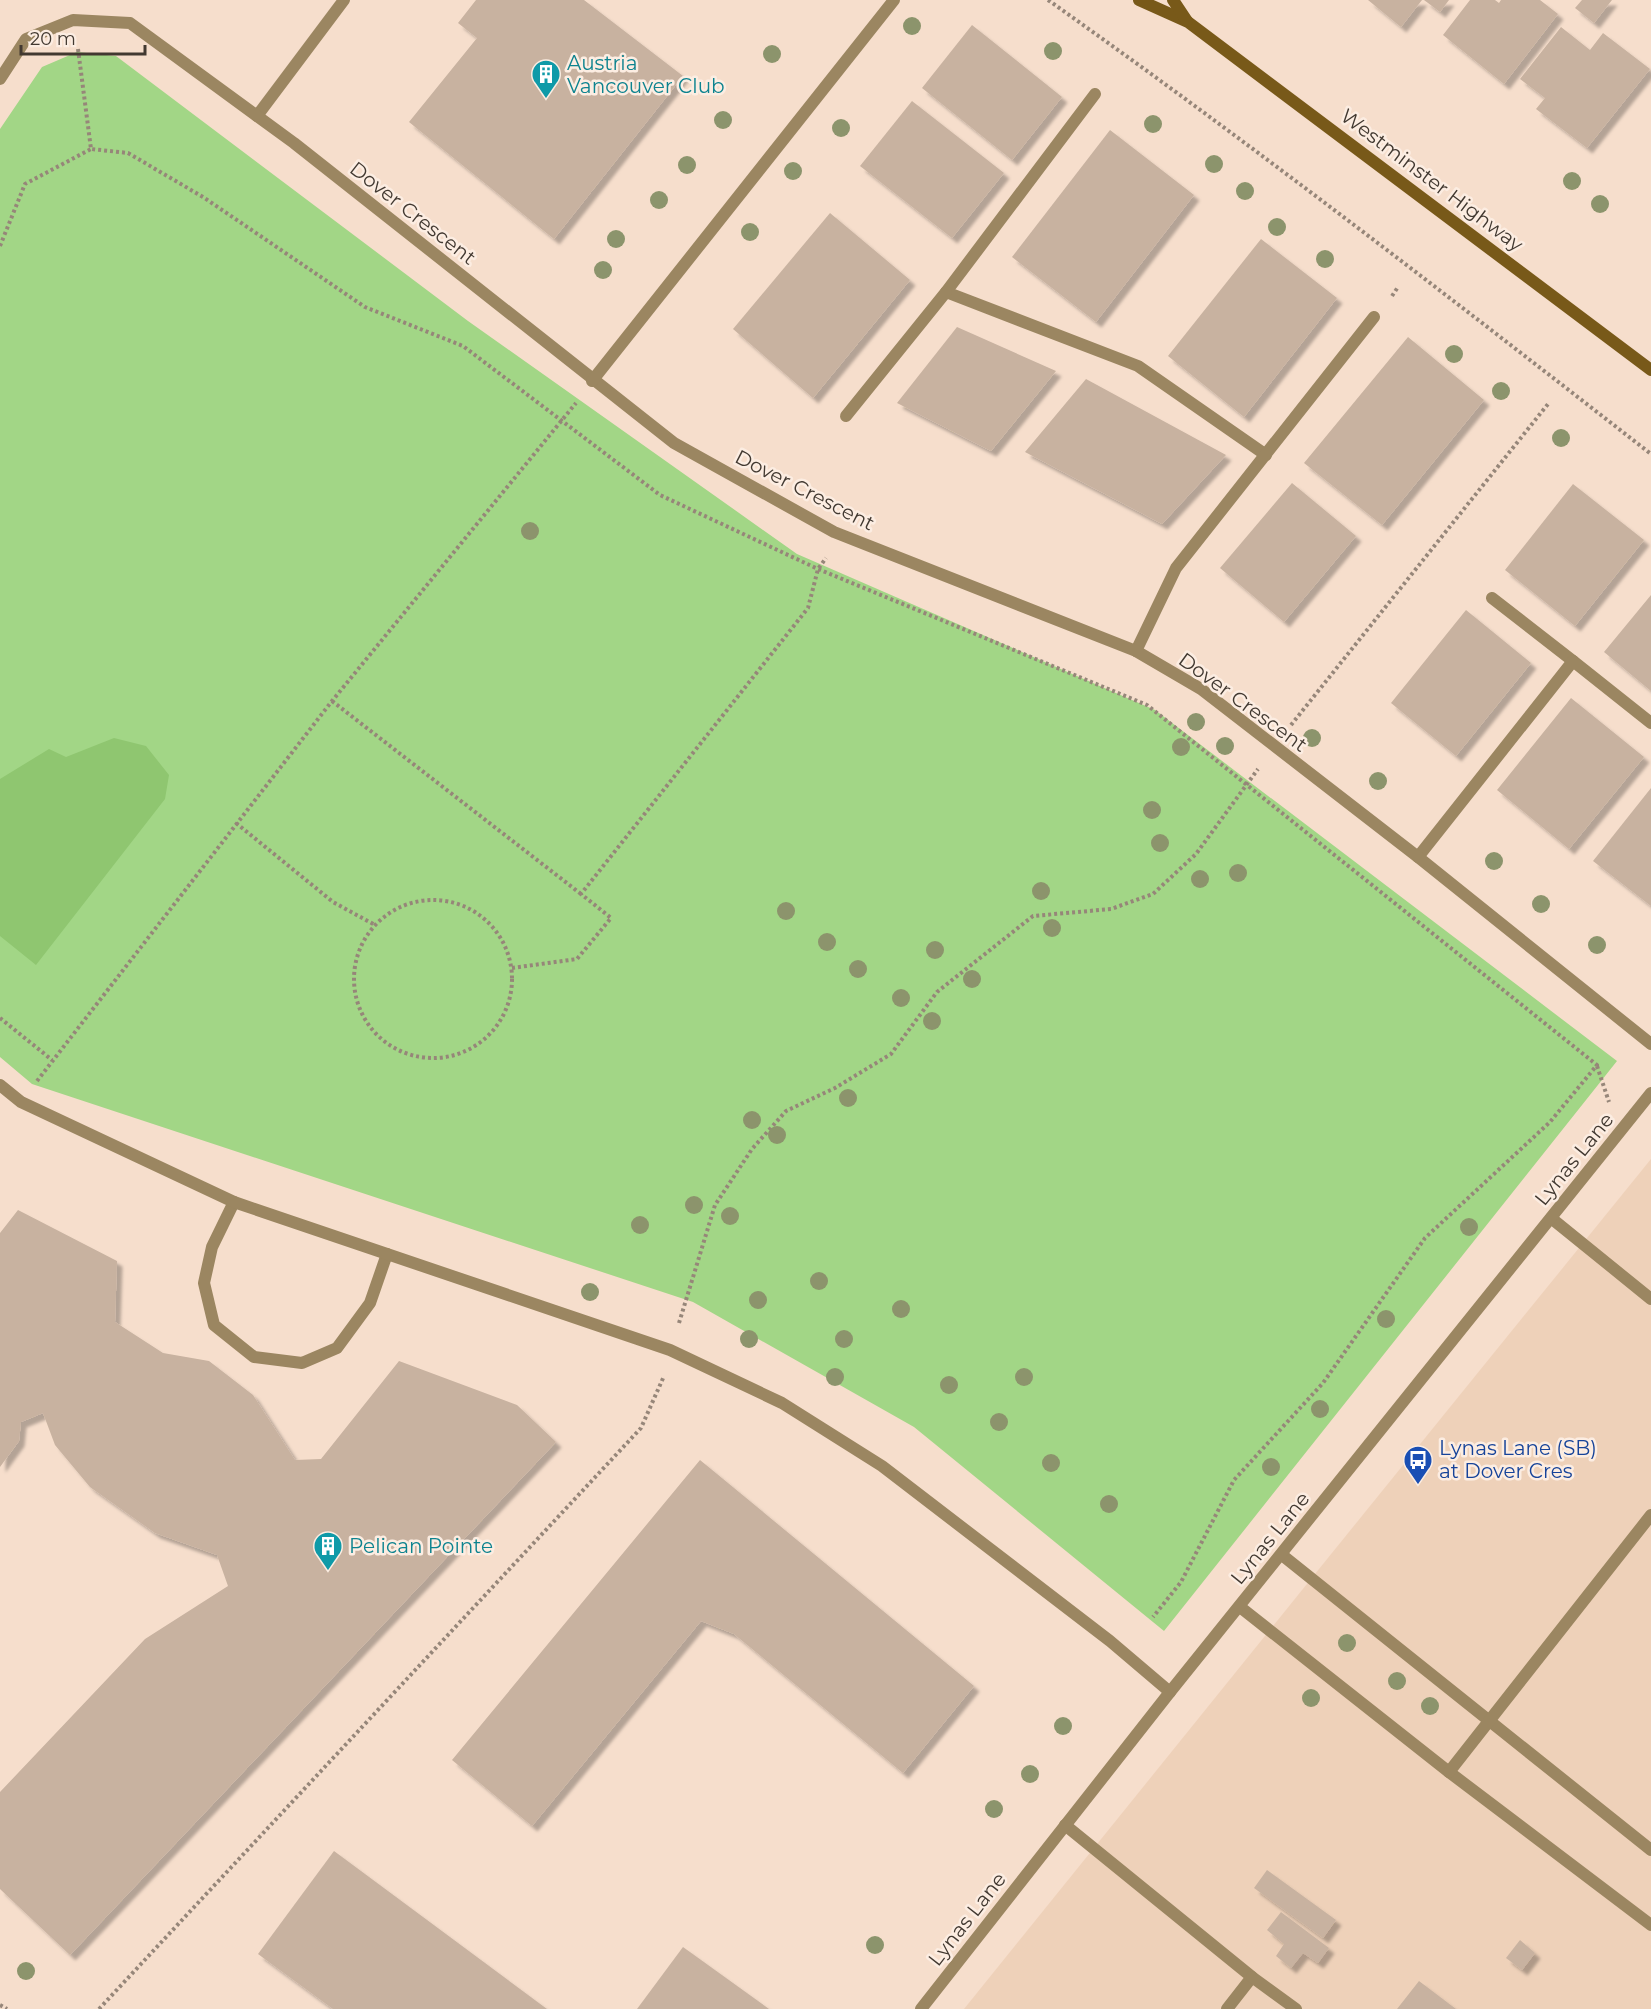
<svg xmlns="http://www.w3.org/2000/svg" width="1651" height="2009" font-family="Montserrat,sans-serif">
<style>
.built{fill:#eed1b9}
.green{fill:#a2d686}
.forest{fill:#8fc670}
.building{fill:#c8b2a0;filter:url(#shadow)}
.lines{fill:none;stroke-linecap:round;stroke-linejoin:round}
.path{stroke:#968679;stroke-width:4;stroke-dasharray:3 3;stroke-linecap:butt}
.lane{stroke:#9b8661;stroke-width:12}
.street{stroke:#9b8661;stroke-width:12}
.secondary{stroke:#785919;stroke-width:12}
.tree{fill:#8c946c}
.labels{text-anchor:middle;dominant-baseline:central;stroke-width:5;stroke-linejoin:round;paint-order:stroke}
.culture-label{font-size:20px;fill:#0d838f;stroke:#fcede2;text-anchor:start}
.street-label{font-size:20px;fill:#423931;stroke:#fcede2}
.transit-label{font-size:20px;fill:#164399;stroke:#fcede2;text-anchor:start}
</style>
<defs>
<filter id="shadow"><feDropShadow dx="5.5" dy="5.5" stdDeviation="1.5" flood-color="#0004"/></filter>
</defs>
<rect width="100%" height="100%" fill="#f6decc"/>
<path class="built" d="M1651,1159V2009H964L1319,1569Z"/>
<path class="green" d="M77,52L116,56L468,321L797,554L1155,710L1617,1061L1164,1631L914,1427L693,1302L32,1084L0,1057V129L42,67Z"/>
<path class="forest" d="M114,738L146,746L169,775L165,799L36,965L0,936V779L49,749L66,757Z"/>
<g class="building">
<path d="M476,0H584L683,76L554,239L409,122L477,38L458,23Z"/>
<path d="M1368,0H1422L1401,27Z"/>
<path d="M1424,0H1449L1440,12Z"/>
<path d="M1470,0H1495L1499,3L1501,0H1540L1558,14L1504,84L1443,35Z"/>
<path d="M1582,0H1612L1594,23L1575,8Z"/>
<path d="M972,25L1062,97L1012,160L922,88Z"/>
<path d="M1561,27L1590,50L1603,33L1650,69L1587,148L1536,109L1545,98L1520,79Z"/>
<path d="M912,101L1004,173L952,238L860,166Z"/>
<path d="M1110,130L1194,195L1096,322L1012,257Z"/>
<path d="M830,213L910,280L813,398L733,329Z"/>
<path d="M1261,239L1337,298L1244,417L1168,356Z"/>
<path d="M957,327L1056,371L991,451L897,403Z"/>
<path d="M1408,337L1484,400L1382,525L1304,463Z"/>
<path d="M1086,379L1226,455L1162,524L1025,452Z"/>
<path d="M1292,483L1356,536L1284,622L1220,568Z"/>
<path d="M1573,484L1644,540L1575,626L1505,570Z"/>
<path d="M1651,595V691L1604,652Z"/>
<path d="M1466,610L1531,663L1456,756L1391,703Z"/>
<path d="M1571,698L1644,757L1569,849L1497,790Z"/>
<path d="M1651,788V906L1593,861Z"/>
<path d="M18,1210L117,1261L115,1322L163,1353L209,1361L253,1395L295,1460L321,1459L399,1361L517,1405L556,1442L70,1955L0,1889V1792L145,1639L228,1586L217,1555L155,1533L90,1487L55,1445L43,1413L21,1422L19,1441L0,1467V1233Z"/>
<path d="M700,1460L974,1686L903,1773L734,1634L701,1621L532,1826L452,1760Z"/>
<path d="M334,1851L547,2009H333L258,1954Z"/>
<path d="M1267,1870L1336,1920L1323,1938L1254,1888Z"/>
<path d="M1281,1912L1329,1948L1318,1963L1303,1953L1291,1968L1276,1956L1284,1944L1267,1930Z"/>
<path d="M1520,1940L1535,1953L1522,1970L1506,1958Z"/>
<path d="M683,1947L769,2009H637Z"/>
<path d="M1419,1981L1456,2009H1397Z"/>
</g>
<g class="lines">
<g class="path">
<path d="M1048,0C1253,145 1452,299 1651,454"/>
<path d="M78,49L91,149L128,153L203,197L365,307L463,346L660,495L818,569L1147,705L1597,1065L1550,1122L1425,1238L1323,1383L1234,1480L1181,1582L1153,1617"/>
<path d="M0,246L25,184L91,149"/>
<path d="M1392,296L1398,287"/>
<path d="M332,701L581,894"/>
<path d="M1291,725L1548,404"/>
<path d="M236,823L333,902L375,925"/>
<circle cx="433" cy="979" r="79"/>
<path d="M512,968L577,959L611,918L581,894L808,608L818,569L826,558"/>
<path d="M0,1018L52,1060"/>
<path d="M1597,1066L1609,1102"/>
<path d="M37,1081L332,701L576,403"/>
<path d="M679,1323L715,1205L752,1149L786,1111L835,1088L891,1054L937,992L1033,916L1111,909L1153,894L1196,854L1258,769"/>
<path d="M0,2005L7,2009"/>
<path d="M99,2009L641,1428L664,1376"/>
</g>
<g class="lane">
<path d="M1095,94L946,292L1138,366L1266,455"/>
<path d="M257,116L344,0"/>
<path d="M846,416L946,292"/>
<path d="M1492,598L1573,661"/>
<path d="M1136,651L1176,568L1374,317"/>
<path d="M1418,857L1573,661L1651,723"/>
<path d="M234,1202L212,1247L204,1283L214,1325L254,1357L302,1363L337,1348L370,1303L387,1254"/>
<path d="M1551,1218L1651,1299"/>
<path d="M1282,1555L1651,1850"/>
<path d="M1240,1607L1449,1772L1651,1925"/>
<path d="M1449,1772L1651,1515"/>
<path d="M1065,1825L1252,1977L1227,2009"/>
<path d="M1252,1977L1296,2009"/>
</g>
<g class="street">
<path d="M0,79L26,39L73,20L130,23L294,143L674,443L834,532L1136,651L1201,689L1418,857L1651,1044"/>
<path d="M592,381L894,0"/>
<path d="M0,1085L21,1102L234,1202L670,1350L782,1403L882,1466L1110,1641L1170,1692"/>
<path d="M921,2009L1170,1692L1651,1093"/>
</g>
<g class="secondary">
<path d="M1139,0L1188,22L1651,370"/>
<path d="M1173,0L1187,21"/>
</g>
</g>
<g class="tree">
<circle cx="912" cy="26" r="9"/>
<circle cx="1053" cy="51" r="9"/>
<circle cx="772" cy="54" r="9"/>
<circle cx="723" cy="120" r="9"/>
<circle cx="1153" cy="124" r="9"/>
<circle cx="841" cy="128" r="9"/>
<circle cx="1214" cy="164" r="9"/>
<circle cx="687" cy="165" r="9"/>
<circle cx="793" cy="171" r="9"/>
<circle cx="1572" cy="181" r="9"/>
<circle cx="1245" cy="191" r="9"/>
<circle cx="659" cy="200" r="9"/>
<circle cx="1600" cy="204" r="9"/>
<circle cx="1277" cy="227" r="9"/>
<circle cx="750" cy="232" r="9"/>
<circle cx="616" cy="239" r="9"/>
<circle cx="1325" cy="259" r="9"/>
<circle cx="603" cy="270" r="9"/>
<circle cx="1454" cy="354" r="9"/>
<circle cx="1501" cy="391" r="9"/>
<circle cx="1561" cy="438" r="9"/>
<circle cx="530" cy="531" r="9"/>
<circle cx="1196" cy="722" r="9"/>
<circle cx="1312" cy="738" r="9"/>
<circle cx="1225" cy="746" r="9"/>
<circle cx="1181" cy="747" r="9"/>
<circle cx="1378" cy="781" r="9"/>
<circle cx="1152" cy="810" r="9"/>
<circle cx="1160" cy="843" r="9"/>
<circle cx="1494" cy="861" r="9"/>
<circle cx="1238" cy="873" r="9"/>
<circle cx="1200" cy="879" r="9"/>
<circle cx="1041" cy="891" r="9"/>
<circle cx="1541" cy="904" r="9"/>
<circle cx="786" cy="911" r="9"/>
<circle cx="1052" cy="928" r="9"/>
<circle cx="827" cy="942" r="9"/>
<circle cx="1597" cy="945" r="9"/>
<circle cx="935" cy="950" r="9"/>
<circle cx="858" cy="969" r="9"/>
<circle cx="972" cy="979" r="9"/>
<circle cx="901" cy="998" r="9"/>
<circle cx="932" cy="1021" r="9"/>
<circle cx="848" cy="1098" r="9"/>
<circle cx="752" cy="1120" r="9"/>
<circle cx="777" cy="1135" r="9"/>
<circle cx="694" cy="1205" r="9"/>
<circle cx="730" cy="1216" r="9"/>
<circle cx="640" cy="1225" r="9"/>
<circle cx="1469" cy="1227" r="9"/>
<circle cx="819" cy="1281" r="9"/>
<circle cx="590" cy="1292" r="9"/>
<circle cx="758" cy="1300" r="9"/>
<circle cx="901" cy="1309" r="9"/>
<circle cx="1386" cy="1319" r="9"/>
<circle cx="749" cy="1339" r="9"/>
<circle cx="844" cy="1339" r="9"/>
<circle cx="835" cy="1377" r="9"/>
<circle cx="1024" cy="1377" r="9"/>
<circle cx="949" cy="1385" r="9"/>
<circle cx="1320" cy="1409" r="9"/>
<circle cx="999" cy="1422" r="9"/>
<circle cx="1051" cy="1463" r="9"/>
<circle cx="1271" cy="1467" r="9"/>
<circle cx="1109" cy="1504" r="9"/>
<circle cx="1347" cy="1643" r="9"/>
<circle cx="1397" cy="1681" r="9"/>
<circle cx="1311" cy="1698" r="9"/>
<circle cx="1430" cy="1706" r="9"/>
<circle cx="1063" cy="1726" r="9"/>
<circle cx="1030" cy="1774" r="9"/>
<circle cx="994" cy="1809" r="9"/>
<circle cx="875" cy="1945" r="9"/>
<circle cx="26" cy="1971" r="9"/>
</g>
<defs>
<g id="building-pin" transform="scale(1.5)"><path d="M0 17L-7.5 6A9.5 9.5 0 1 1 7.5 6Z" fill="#0f9aa8" stroke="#fcede2"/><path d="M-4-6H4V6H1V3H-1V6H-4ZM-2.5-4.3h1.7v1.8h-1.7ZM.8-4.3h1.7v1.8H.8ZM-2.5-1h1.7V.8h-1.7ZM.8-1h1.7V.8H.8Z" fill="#fff"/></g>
<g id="bus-pin" transform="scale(1.5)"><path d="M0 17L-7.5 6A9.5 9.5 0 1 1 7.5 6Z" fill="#1a4fb4" stroke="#fcede2"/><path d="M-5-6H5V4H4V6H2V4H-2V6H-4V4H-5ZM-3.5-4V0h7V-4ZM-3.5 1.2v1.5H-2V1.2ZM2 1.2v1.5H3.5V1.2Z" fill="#fff"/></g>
</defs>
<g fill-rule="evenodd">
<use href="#building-pin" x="546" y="74"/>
<use href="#bus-pin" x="1418" y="1460"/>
<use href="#building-pin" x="328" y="1546"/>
</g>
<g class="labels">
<g class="culture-label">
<text x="567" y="63">Austria<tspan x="567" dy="23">Vancouver Club</tspan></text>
<text x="349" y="1546">Pelican Pointe</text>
</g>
<g class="street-label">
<text transform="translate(1432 180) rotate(37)">Westminster Highway</text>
<text transform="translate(413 213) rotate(38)">Dover Crescent</text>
<text transform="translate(805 490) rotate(27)">Dover Crescent</text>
<text transform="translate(1243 702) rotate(36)">Dover Crescent</text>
<text transform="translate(1574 1159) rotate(-51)">Lynas Lane</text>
<text transform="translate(1270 1538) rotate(-51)">Lynas Lane</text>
<text transform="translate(967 1919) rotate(-52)">Lynas Lane</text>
</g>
<g class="transit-label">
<text x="1439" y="1448">Lynas Lane (SB)<tspan x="1439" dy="23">at Dover Cres</tspan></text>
</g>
</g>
<path d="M21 45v9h124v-9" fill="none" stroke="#423931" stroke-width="3"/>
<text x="30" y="45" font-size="18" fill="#423931" stroke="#fcede2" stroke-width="4.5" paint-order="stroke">20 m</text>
</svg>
